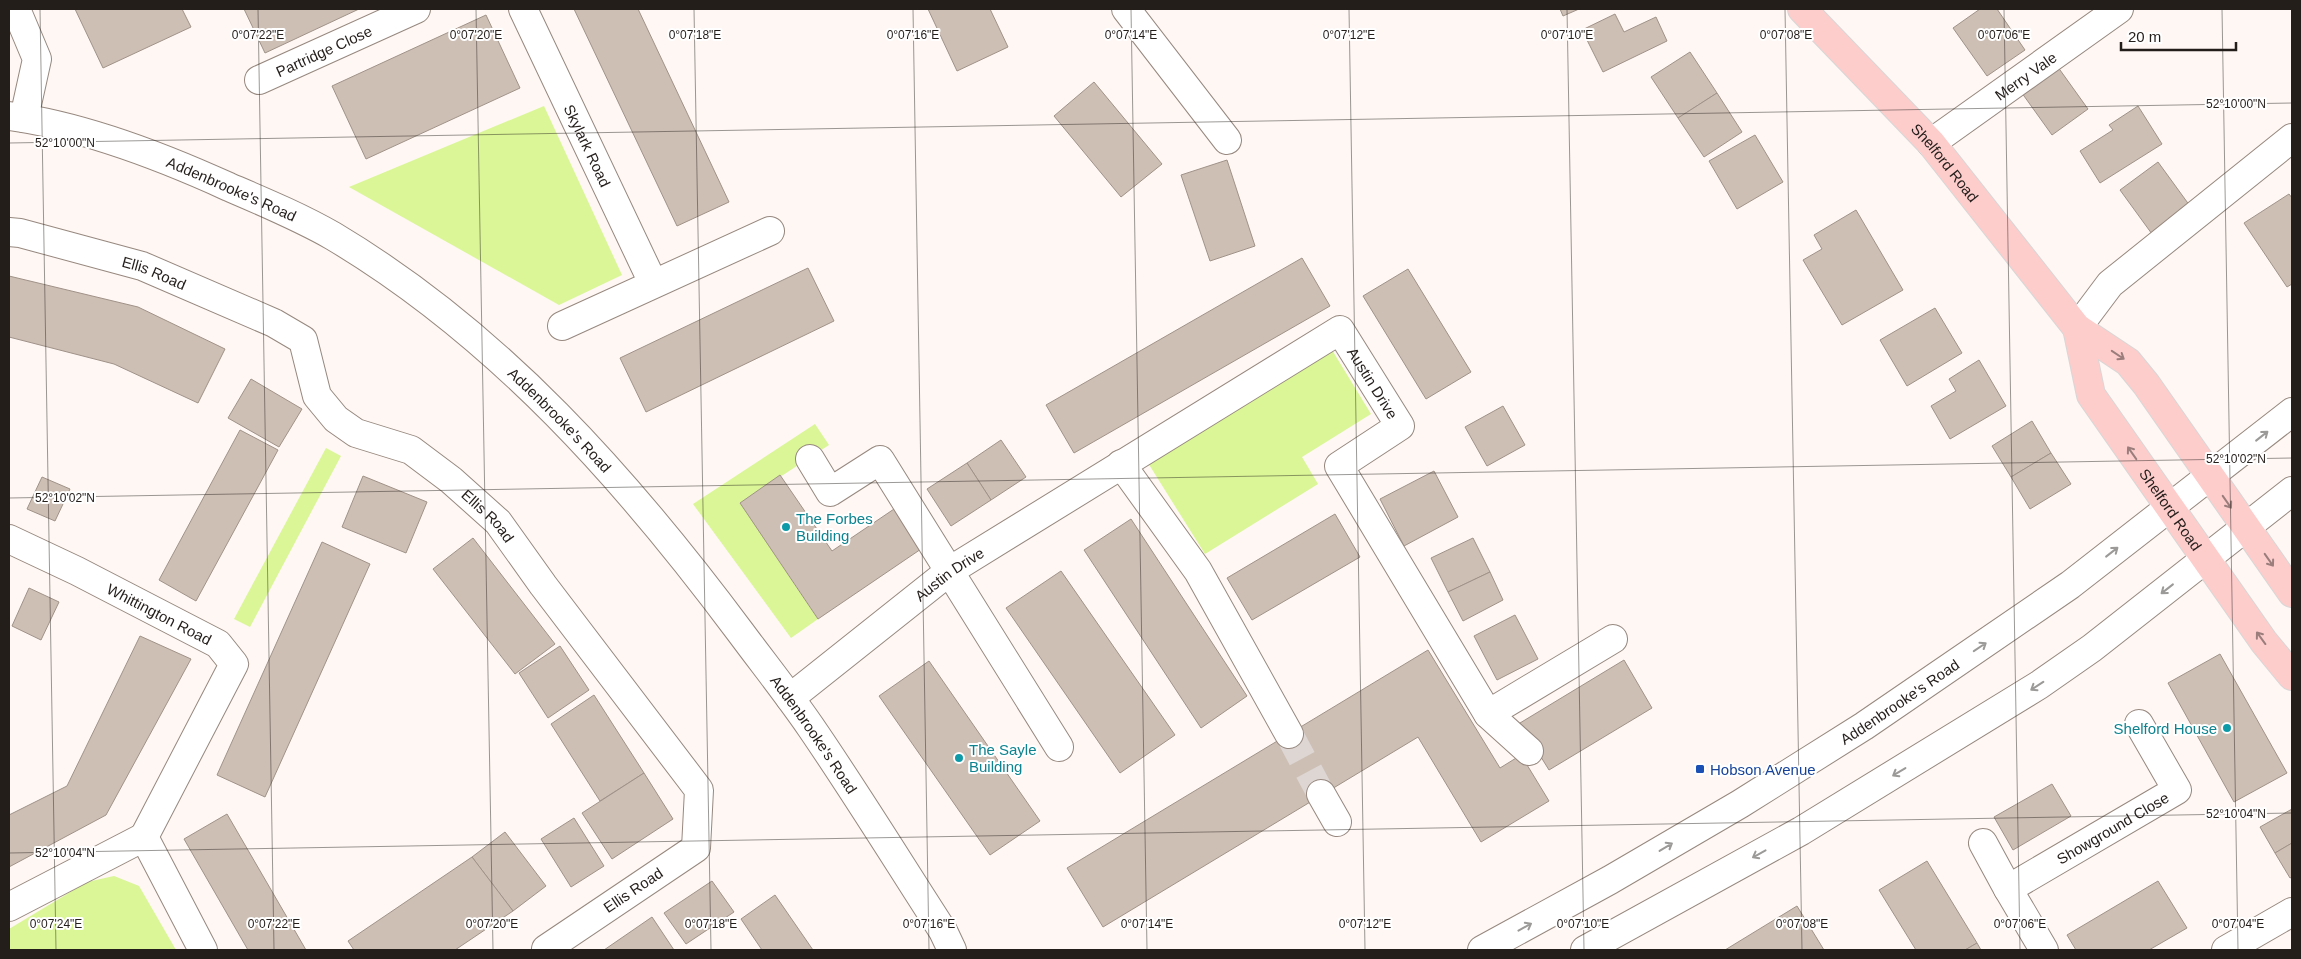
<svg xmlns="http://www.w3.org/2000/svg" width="2301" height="959" font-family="Arial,sans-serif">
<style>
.green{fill:#daf696}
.building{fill:#cebfb5;stroke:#a09288}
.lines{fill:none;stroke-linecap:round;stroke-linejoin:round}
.minor-tunnel{stroke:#ddd6d3;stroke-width:28;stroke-dasharray:28 14;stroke-linecap:butt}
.minor-casing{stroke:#97887f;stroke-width:30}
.major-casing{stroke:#d8d6d6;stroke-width:30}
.minor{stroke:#fff;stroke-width:28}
.major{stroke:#fdcdcc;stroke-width:28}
.oneway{stroke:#9b7e7c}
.oneway2{stroke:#9c9a98}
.ticks{fill:none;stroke:#241e1b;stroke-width:1;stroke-opacity:0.45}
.culture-dot{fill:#0f9aa8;stroke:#fff;stroke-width:2}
.transit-dot{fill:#1a4fb4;stroke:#fff;stroke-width:2}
.labels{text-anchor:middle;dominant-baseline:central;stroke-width:4;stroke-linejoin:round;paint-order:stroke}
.street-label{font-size:15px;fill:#241e1b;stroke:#fff}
.culture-label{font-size:15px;fill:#0d838f;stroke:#fff;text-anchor:start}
.transit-label{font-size:15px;fill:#164399;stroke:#fff;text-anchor:start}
.ticks-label{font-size:12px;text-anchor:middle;fill:#241e1b;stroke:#fff;stroke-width:4;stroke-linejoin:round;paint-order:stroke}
</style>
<rect width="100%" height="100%" fill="#fef7f3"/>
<g class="green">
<path d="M544,106L622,275L559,305L349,187Z"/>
<path d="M1332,350L1371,414L1302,457L1318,484L1205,554L1148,463Z"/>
<path d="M815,424L829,445L740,503L818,619L791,638L693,504Z"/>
<path d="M326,448L341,456L250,627L234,619Z"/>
<path d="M114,876L139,886L176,950H9V929L87,882Z"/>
</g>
<g class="building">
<path d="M75,9H182L191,27L103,68Z"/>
<path d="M244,9H359L265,53Z"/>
<path d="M574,9H638L729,202L677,226Z"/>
<path d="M928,9H990L1008,47L957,71Z"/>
<path d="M1560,9H1579L1563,16Z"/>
<path d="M1980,9H1997L2025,50L1987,76L1953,28Z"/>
<path d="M1615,14L1624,32L1656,17L1667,41L1603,72L1582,30Z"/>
<path d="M486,15L520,88L366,159L332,86Z"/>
<path d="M1690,52L1717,93L1678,118L1651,77Z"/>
<path d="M2055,63L2088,109L2052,135L2019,89Z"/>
<path d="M1094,82L1162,164L1121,197L1054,116Z"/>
<path d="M1717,93L1742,132L1704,157L1678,118Z"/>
<path d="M2138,106L2162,144L2100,183L2080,151L2113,130L2109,125Z"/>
<path d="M1755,135L1783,182L1737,209L1709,161Z"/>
<path d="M1227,160L1255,246L1210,261L1181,175Z"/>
<path d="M2158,162L2190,206L2152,234L2120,190Z"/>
<path d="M2289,194L2292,198V284L2287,287L2244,223Z"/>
<path d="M1856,210L1903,290L1842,325L1803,260L1822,249L1814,235Z"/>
<path d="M1302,258L1330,306L1074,453L1046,405Z"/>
<path d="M808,268L834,321L646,412L620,358Z"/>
<path d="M1408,269L1471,372L1426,399L1363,296Z"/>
<path d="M9,276L138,307L225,349L198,403L114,364L9,337Z"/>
<path d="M1935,308L1962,353L1907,386L1880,340Z"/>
<path d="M1979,360L2006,406L1950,439L1931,406L1956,391L1949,379Z"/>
<path d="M251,379L302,409L279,447L228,418Z"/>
<path d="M1503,406L1525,445L1487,466L1465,427Z"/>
<path d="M2032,421L2051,453L2011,477L1992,446Z"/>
<path d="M240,430L278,450L196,601L159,580Z"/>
<path d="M1001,440L1026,477L991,500L967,463Z"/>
<path d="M2051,453L2071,484L2030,509L2011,477Z"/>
<path d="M967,463L991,500L951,526L927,489Z"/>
<path d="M1434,471L1458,517L1404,546L1380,499Z"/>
<path d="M780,475L832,551L897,507L924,547L818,619L740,503Z"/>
<path d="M363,476L427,502L406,553L342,527Z"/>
<path d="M42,477L70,489L55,521L27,509Z"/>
<path d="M1335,514L1360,557L1252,620L1227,578Z"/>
<path d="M1131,519L1247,696L1201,728L1084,550Z"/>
<path d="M473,538L555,644L515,674L433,569Z"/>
<path d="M1473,538L1490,572L1448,592L1431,558Z"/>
<path d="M322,542L370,564L265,797L217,775Z"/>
<path d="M1061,571L1175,735L1120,773L1006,608Z"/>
<path d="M1490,572L1503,600L1463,621L1448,592Z"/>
<path d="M29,588L59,602L41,640L12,626Z"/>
<path d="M1515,615L1538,659L1497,680L1474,636Z"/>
<path d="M140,636L191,659L106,815L9,867V815L67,786Z"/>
<path d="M560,646L589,690L548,718L519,673Z"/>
<path d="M1428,650L1500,768L1521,755L1549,801L1481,842L1418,737L1103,927L1067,868Z"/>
<path d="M2220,654L2287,773L2234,802L2168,683Z"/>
<path d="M1624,660L1652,708L1549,770L1520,723Z"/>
<path d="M929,661L1040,821L990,855L879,696Z"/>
<path d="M594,695L644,773L600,801L551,724Z"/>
<path d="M644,773L673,819L612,859L582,813Z"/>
<path d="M2052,784L2071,816L2013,850L1994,817Z"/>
<path d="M2292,809V843L2275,853L2260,827Z"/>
<path d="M227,814L306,950H248L184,839Z"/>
<path d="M574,818L604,866L571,887L541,839Z"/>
<path d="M505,832L546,886L513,911L472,857Z"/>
<path d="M2292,843V877L2290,878L2275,853Z"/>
<path d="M472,857L513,911L455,950H354L348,941Z"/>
<path d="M1927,861L1977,943L1965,950H1916L1879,890Z"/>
<path d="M712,881L734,912L686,944L664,913Z"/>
<path d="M2158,881L2187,928L2149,950H2076L2067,935Z"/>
<path d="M775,895L813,950H762L741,919Z"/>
<path d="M1797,906L1824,950H1725Z"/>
<path d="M652,917L674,950H604Z"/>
<path d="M1977,943L1981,950H1965Z"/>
</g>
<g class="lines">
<path class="minor-tunnel" d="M1289,734L1321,794"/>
<g class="minor-casing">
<g id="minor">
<path d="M16,9L37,59L24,118"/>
<path id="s1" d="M523,9L653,283"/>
<path d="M1126,9L1227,140"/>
<path id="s2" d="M259,80L416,9"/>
<path id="s3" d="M9,116C83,126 161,156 229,187C264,202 300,217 333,236C499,335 627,480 741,633C764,664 788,694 810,726C856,793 899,863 943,931L952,950"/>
<path id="s4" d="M1931,143L2119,9"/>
<path id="s5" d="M9,232L20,233L142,266L274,323L303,340L317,396L336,419L356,433L411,450L451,480L498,522L543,585L699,790L696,848L546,949L547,950"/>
<path d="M562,326L770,231"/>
<path d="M2077,328L2110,284L2292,138"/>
<path d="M810,459L830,492L880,460L1059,747"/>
<path d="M1121,464L1198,571L1289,734"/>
<path id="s6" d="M9,539L77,571L218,644L234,664L144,837"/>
<path id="s7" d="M790,698L951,570L1340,330L1400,426L1339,466L1488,714L1529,751"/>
<path d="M1488,714L1613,639"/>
<path d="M1321,794L1337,822"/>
<path d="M1983,843L2008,889"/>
<path d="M9,907L144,837L203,950"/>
<path id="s8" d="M1482,950L1610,880L1740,804L1864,726L2070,585L2292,412"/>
<path d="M1585,950L1801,831L2039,685L2092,648L2292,491"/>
<path id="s9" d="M2044,950L2008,889L2177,790L2139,724"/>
<path d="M2226,950L2292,912"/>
</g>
</g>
<g class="major-casing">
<g id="major">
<path id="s10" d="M1802,9L1931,143L2077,328L2128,362L2146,384L2292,593"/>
<path id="s11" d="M2077,328L2091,395L2264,642L2292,676"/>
</g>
</g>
<use href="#minor" class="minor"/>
<use href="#major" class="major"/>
</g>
<defs><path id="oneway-shaft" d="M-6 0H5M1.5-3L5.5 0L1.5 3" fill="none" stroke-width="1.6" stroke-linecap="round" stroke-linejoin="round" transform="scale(1.25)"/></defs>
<g class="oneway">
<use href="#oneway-shaft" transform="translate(2118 355) rotate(34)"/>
<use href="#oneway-shaft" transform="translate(2132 453) rotate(-125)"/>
<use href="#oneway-shaft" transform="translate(2227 502) rotate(55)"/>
<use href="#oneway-shaft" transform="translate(2269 560) rotate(55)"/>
<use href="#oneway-shaft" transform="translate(2261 638) rotate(-126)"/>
</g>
<g class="oneway2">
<use href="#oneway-shaft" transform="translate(2262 436) rotate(-38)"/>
<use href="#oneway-shaft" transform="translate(2112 552) rotate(-38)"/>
<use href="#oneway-shaft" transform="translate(2167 589) rotate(142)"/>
<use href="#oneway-shaft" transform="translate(1980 647) rotate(-34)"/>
<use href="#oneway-shaft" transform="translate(2037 686) rotate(147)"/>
<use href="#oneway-shaft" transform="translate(1899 772) rotate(149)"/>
<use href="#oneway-shaft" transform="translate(1666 847) rotate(-31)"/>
<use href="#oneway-shaft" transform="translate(1759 854) rotate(151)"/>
<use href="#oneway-shaft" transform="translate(1525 927) rotate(-29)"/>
</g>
<path class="ticks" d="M40,9L56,950M258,9L274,950M476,9L493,950M694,9L711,950M913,9L929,950M1131,9L1147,950M1349,9L1365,950M1567,9L1584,950M1785,9L1802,950M2004,9L2020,950M2222,9L2238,950M9,143L2292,103M9,498L2292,458M9,853L2292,813"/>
<g class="culture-dot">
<circle cx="786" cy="527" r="5"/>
<circle cx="2227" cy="728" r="5"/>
<circle cx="959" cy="758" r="5"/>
</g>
<rect class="transit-dot" x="1695" y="764" width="10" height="10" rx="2.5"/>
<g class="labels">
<g class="street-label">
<text stroke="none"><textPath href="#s2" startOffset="71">Partridge Close</textPath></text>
<text stroke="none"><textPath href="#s4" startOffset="116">Merry Vale</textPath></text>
<text stroke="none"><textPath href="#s1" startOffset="151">Skylark Road</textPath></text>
<text stroke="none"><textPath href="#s10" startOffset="210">Shelford Road</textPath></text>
<text stroke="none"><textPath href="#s3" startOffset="235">Addenbrooke's Road</textPath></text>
<text stroke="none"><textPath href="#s5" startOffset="151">Ellis Road</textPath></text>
<text stroke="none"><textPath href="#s7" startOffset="725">Austin Drive</textPath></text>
<text stroke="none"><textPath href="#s3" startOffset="640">Addenbrooke's Road</textPath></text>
<text stroke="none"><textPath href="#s11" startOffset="208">Shelford Road</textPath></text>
<text stroke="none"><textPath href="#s5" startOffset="586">Ellis Road</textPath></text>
<text stroke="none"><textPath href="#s7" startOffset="202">Austin Drive</textPath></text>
<text stroke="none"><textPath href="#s6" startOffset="168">Whittington Road</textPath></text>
<text stroke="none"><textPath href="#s8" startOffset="486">Addenbrooke's Road</textPath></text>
<text stroke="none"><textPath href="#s3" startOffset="1045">Addenbrooke's Road</textPath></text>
<text stroke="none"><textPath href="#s9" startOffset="192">Showground Close</textPath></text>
<text transform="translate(633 890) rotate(-34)">Ellis Road</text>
</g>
<g class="culture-label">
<text x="796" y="518">The Forbes<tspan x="796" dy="17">Building</tspan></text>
<text x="2217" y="728" text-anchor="end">Shelford House</text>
<text x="969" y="749">The Sayle<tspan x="969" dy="17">Building</tspan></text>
</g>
<g class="transit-label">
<text x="1710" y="769">Hobson Avenue</text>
</g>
</g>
<g class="ticks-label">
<text x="258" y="39">0°07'22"E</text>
<text x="476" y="39">0°07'20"E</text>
<text x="695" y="39">0°07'18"E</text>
<text x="913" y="39">0°07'16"E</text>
<text x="1131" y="39">0°07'14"E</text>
<text x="1349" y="39">0°07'12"E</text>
<text x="1567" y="39">0°07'10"E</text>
<text x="1786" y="39">0°07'08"E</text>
<text x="2004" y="39">0°07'06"E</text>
<text x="2236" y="108">52°10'00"N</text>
<text x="65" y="147">52°10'00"N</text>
<text x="2236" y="463">52°10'02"N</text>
<text x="65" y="502">52°10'02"N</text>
<text x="2236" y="818">52°10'04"N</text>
<text x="65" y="857">52°10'04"N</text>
<text x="56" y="928">0°07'24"E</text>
<text x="274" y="928">0°07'22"E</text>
<text x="492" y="928">0°07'20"E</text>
<text x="711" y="928">0°07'18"E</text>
<text x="929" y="928">0°07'16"E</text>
<text x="1147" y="928">0°07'14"E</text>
<text x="1365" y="928">0°07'12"E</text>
<text x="1583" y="928">0°07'10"E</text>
<text x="1802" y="928">0°07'08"E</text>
<text x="2020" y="928">0°07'06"E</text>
<text x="2238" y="928">0°07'04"E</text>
</g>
<rect width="2301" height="959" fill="none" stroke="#241e1b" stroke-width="20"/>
<path d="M2121 42v8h115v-8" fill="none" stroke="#241e1b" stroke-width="2.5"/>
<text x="2128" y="42" font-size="15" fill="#241e1b" stroke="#ffffff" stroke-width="4" paint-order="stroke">20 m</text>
</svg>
